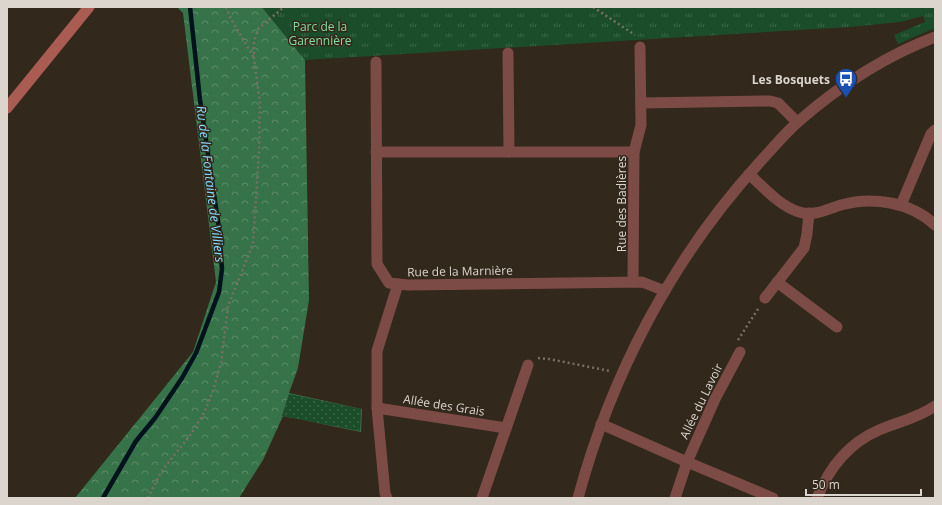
<svg xmlns="http://www.w3.org/2000/svg" width="942" height="505" font-family="'Open Sans',sans-serif">
<style>
.grass{fill:url(#grass-dots)}
.forest{fill:url(#forest-crowns);fill-rule:evenodd}
.park{fill:url(#park-tufts)}
.lines{fill:none;stroke-linecap:round;stroke-linejoin:round}
.stream{stroke:#00131d;stroke-width:4.5}
.path{stroke:#797066;stroke-width:2.5;stroke-dasharray:2 3;stroke-linecap:butt}
.minor{stroke:#7d4b45;stroke-width:11}
.secondary{stroke:#aa5c52;stroke-width:11}
.labels{text-anchor:middle;dominant-baseline:central;stroke-width:3;stroke-linejoin:round;paint-order:stroke}
.park-label{font-size:12px;fill:#85db9c;stroke:#32281c}
.poi-label{font-size:12px;font-weight:bold;fill:#dbd5cd;stroke:#32281c;text-anchor:end}
.street-label{font-size:12px;fill:#dbd5cd;stroke:#32281c}
.water-label{font-size:13px;font-style:italic;fill:#83daff;stroke:#32281c}
</style>
<defs>
<pattern id="grass-dots" width="8" height="8" patternUnits="userSpaceOnUse"><rect width="8" height="8" fill="#1b4d2b"/><path d="M2 2h.1M6 6h.1" fill="none" stroke="#3c6649" stroke-width="1.8" stroke-linecap="round"/></pattern>
<pattern id="forest-crowns" width="20" height="18" patternUnits="userSpaceOnUse"><rect width="20" height="18" fill="#377349"/><path d="M2 6a3 3 0 1 1 6 0M12 15a3 3 0 1 1 6 0" fill="none" stroke="#5d8c6a"/></pattern>
<pattern id="park-tufts" width="24" height="20" patternUnits="userSpaceOnUse"><rect width="24" height="20" fill="#1b4d2b"/><path d="M3 7l-1-3M5 7V3M7 7l1-3M15 17l-1-3M17 17v-4M19 17l1-3" fill="none" stroke="#3c6649"/></pattern>
</defs>
<rect width="100%" height="100%" fill="#32281c"/>
<path class="grass" d="M289,394L361,409L360,431L282,416Z"/>
<path class="forest" d="M177,7H262L305,60L309,300L298,368L289,393L362,409L361,432L283,416L263,460L239,498H75L193,352L216,282L183,13ZM289,394L361,409L360,431L282,416Z"/>
<path class="park" d="M262,7H935V28L898,44L894,35L925,22L923,16L900,22L850,27L305,60Z"/>
<g class="lines">
<path class="stream" d="M103,498L136,441L155,418L182,378L196,353L219,292L222,269L219,228L200,100L190,7"/>
<g class="path">
<path d="M226,7L231,19L254,58"/>
<path d="M593,7L635,35"/>
<path d="M738,340L758,309"/>
<path d="M538,358L549,359L610,371"/>
<path d="M148,498L161,472L191,434L204,413L213,391L221,363L228,306L253,244L259,152L260,103L254,58V41L259,28L284,7"/>
</g>
<g class="minor">
<path d="M508,53L509,152"/>
<path d="M376,62L377,264L389,283L408,285L642,282L665,291"/>
<path d="M641,103L770,101L778,103L797,122"/>
<path d="M376,152H634"/>
<path d="M749,174C764,188 780,206 799,212C814,217 827,209 841,205C872,196 911,202 935,225"/>
<path d="M901,205L931,134L935,130"/>
<path d="M633,282L634,152L641,125L640,47"/>
<path d="M777,282L837,327"/>
<path d="M765,298L804,248L807,234L809,213"/>
<path d="M740,352L715,399L687,462L773,498"/>
<path d="M377,408L506,428"/>
<path d="M601,424L687,462L675,498"/>
<path d="M387,498L385,493L377,408V351L398,284"/>
<path d="M482,498L528,365"/>
<path d="M578,498C611,375 673,257 759,163C772,149 785,133 799,121C839,86 885,56 935,37"/>
<path d="M817,498C829,468 849,443 879,430C898,422 918,418 935,406"/>
</g>
<path class="secondary" d="M7,108L89,7"/>
</g>
<defs>
<g id="bus-pin" transform="scale(1.15)"><path d="M0 17L-7.5 6A9.5 9.5 0 1 1 7.5 6Z" fill="#1a4fb4" stroke="#32281c"/><path d="M-5-6H5V4H4V6H2V4H-2V6H-4V4H-5ZM-3.5-4V0h7V-4ZM-3.5 1.2v1.5H-2V1.2ZM2 1.2v1.5H3.5V1.2Z" fill="#fff"/></g>
</defs>
<g fill-rule="evenodd">
<use href="#bus-pin" x="846" y="79"/>
</g>
<g class="labels">
<g class="park-label">
<text x="320" y="26">Parc de la<tspan x="320" dy="14">Garennière</tspan></text>
</g>
<g class="poi-label">
<text x="830" y="79">Les Bosquets</text>
</g>
<g class="street-label">
<text transform="translate(621 204) rotate(-90)">Rue des Badières</text>
<text transform="translate(460 271) rotate(-1)">Rue de la Marnière</text>
<text transform="translate(701 401) rotate(-64)">Allée du Lavoir</text>
<text transform="translate(444 405) rotate(9)">Allée des Grais</text>
</g>
<g class="water-label">
<text transform="translate(211 184) rotate(83)">Ru de la Fontaine de Villiers</text>
</g>
</g>
<rect width="942" height="505" fill="none" stroke="#dbd5cd" stroke-width="16"/>
<path d="M806 489v6h115v-6" fill="none" stroke="#dbd5cd" stroke-width="2"/>
<text x="812" y="489" font-size="12" fill="#dbd5cd" stroke="#32281c" stroke-width="3" paint-order="stroke">50 m</text>
</svg>
